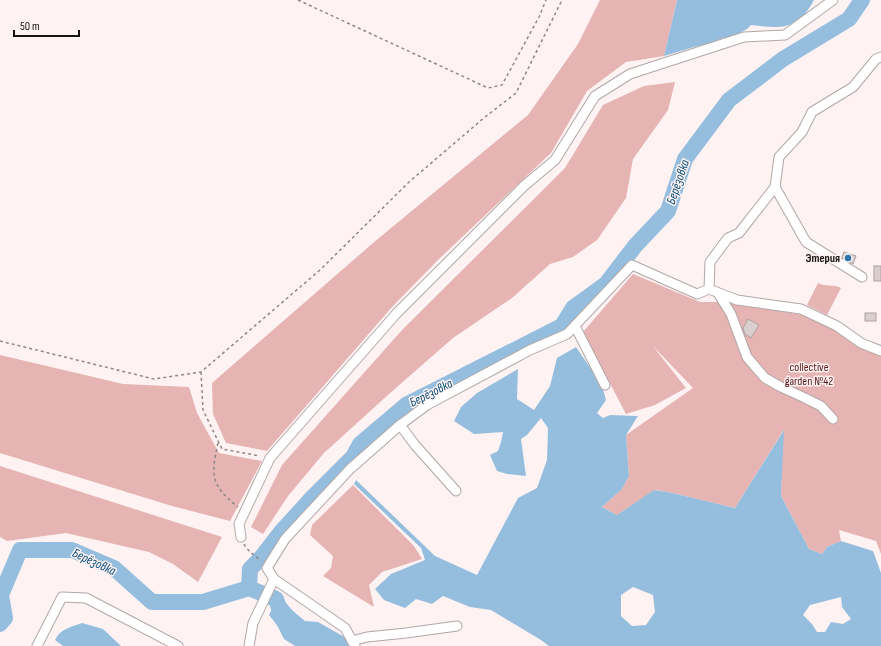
<svg xmlns="http://www.w3.org/2000/svg" width="881" height="646" font-family="'Sofia Sans Condensed',sans-serif">
<style>
.green{fill:#e6b4b2}
.water{fill:#95bede;fill-rule:evenodd}
.lines{fill:none;stroke-linecap:round;stroke-linejoin:round}
.river{stroke:#95bede;stroke-width:16}
.building{fill:#dacfce;stroke:#aca1a1}
.minor-casing{stroke:#b2a7a7;stroke-width:11}
.path{stroke:#8f8787;stroke-width:1.5;stroke-dasharray:3 3;stroke-linecap:butt}
.minor{stroke:#fff;stroke-width:9}
.poi-dot{fill:#2b76a9;stroke:#fef2f2;stroke-width:1.5}
.labels{text-anchor:middle;dominant-baseline:central;stroke-width:3;stroke-linejoin:round;paint-order:stroke}
.poi-label{font-size:12px;font-weight:bold;fill:#161212;stroke:#fef2f2;text-anchor:end}
.park-label{font-size:12px;fill:#58181c;stroke:#fef2f2}
.water-label{font-size:13px;font-style:italic;fill:#084e78;stroke:#fef2f2}
</style>
<rect width="100%" height="100%" fill="#fef2f2"/>
<g class="green">
<path d="M600,0H677L664,56L626,62L587,91L551,153L439,259L392,307L267,451L226,443L213,414L212,383L373,243L528,115L578,44Z"/>
<path d="M675,82L668,110L633,159L626,198L597,240L573,257L550,264L512,298L453,338L389,394L324,453L288,496L263,534L251,527L282,465L402,330L565,168L603,105L644,86Z"/>
<path d="M633,274L700,302H723L803,315L833,329L854,343L881,353V554L876,541L839,530L841,541L827,547L822,554L809,549L781,496L783,431L735,508L668,492L655,490L617,515L602,507L622,489L629,476L626,435L693,388L652,345L686,388L655,405L626,414L583,332Z"/>
<path d="M818,283C825,287 834,284 841,288L827,315L807,305Z"/>
<path d="M0,355L123,384L189,387L197,413L219,453L262,461L230,521L172,506L0,453Z"/>
<path d="M0,466L222,537L198,582L173,564L149,552L66,533L7,541L0,537Z"/>
<path d="M353,485L414,546L422,559L382,572L369,585L374,607L323,576L331,568L333,556L310,535L312,525Z"/>
</g>
<g class="water">
<path d="M677,0H814C798,30 782,29 751,25L747,29L735,36L723,38L711,43L694,47L664,56Z"/>
<path d="M576,347L602,385L606,400L597,413L603,418L610,415L638,416L626,435L629,476L622,489L602,507L617,515L654,490L668,492L735,508L784,430L781,496L809,549L822,554L827,547L841,541L873,551L881,573V646H549L541,640L491,610L470,607L443,596L432,604L416,599L405,608L384,600L375,589L391,574L425,560L421,548L354,484L356,480L435,556L477,575L518,498L537,488L547,460L548,428L541,418L527,435L521,439L526,476L507,474L497,471L490,455L498,451L501,442L503,432L474,434L454,421L461,407L477,393L518,369L517,399L534,410L550,386L557,358ZM633,587L653,595L655,612L646,625L632,626L621,616V595ZM841,597L842,607L851,619L843,624L831,622L825,632H817L812,624L803,615L810,605Z"/>
<path d="M279,595L293,611L305,621L318,622L348,639L349,646H295L284,639L277,625L269,615Z"/>
<path d="M82,623L103,629L121,646H63L55,640C60,629 71,627 82,623Z"/>
</g>
<g class="lines">
<g class="river">
<path d="M249,588L276,599L283,620L314,646"/>
<path d="M0,624L5,618L1,595L20,550H72L114,568L152,602H203L249,588L250,569L260,559L281,532L311,499L353,457L360,444L406,405L562,326L573,308L606,284L635,246L668,211L685,159L729,100L783,59L849,19L862,0"/>
</g>
</g>
<g class="building">
<path d="M844,252L856,256L853,264L842,257Z"/>
<rect x="874" y="266" width="7" height="15"/>
<rect x="865" y="313" width="11" height="8"/>
<path d="M748,319L759,325L751,338L745,334L743,328Z"/>
</g>
<g class="lines">
<g class="minor-casing">
<g id="minor">
<path d="M775,187L806,242L862,277"/>
<path d="M709,289L737,300L801,309L837,326L861,343L881,351"/>
<path d="M718,293L731,314L747,357L765,378L781,387L805,398L821,406L833,419"/>
<path d="M575,326L605,385"/>
<path d="M400,425L415,445L456,491"/>
<path d="M241,537L239,524L270,458L396,314L524,186L555,160L595,96L630,74L744,37L785,35L833,0"/>
<path d="M352,641L367,637L406,633L457,626"/>
<path d="M37,646L62,597L86,598L178,646"/>
<path d="M249,646L253,623L274,579"/>
<path d="M355,646L345,628L274,579L267,568L285,539L350,469L400,425L427,405L530,350L567,334L632,265L697,294L709,289L710,262L728,238L739,233L775,187L779,157L802,132L812,112L853,87L876,59L881,57"/>
</g>
</g>
<g class="path">
<path d="M298,0L488,88L502,85L539,17L546,0"/>
<path d="M0,341L154,379L201,372L320,270L409,182L485,117L516,93L562,0"/>
<path d="M201,372L203,410L222,449L260,456"/>
<path d="M218,443C211,475 210,485 238,507"/>
<path d="M244,544C248,552 255,555 261,561"/>
</g>
<use href="#minor" class="minor"/>
</g>
<circle class="poi-dot" cx="848" cy="258" r="4"/>
<g class="labels">
<g class="poi-label">
<text x="840" y="258">Этерия</text>
</g>
<g class="park-label">
<text x="809" y="367">collective<tspan x="809" dy="14">garden №42</tspan></text>
</g>
<g class="water-label">
<text transform="translate(678 182) rotate(-71)">Берёзовка</text>
<text transform="translate(431 393) rotate(-27)">Берёзовка</text>
<text transform="translate(94 562) rotate(25)">Берёзовка</text>
</g>
</g>
<path d="M14 30v6h65v-6" fill="none" stroke="#161212" stroke-width="2"/>
<text x="20" y="30" font-size="12" fill="#161212" stroke="#fef2f2" stroke-width="3" paint-order="stroke">50 m</text>
</svg>
